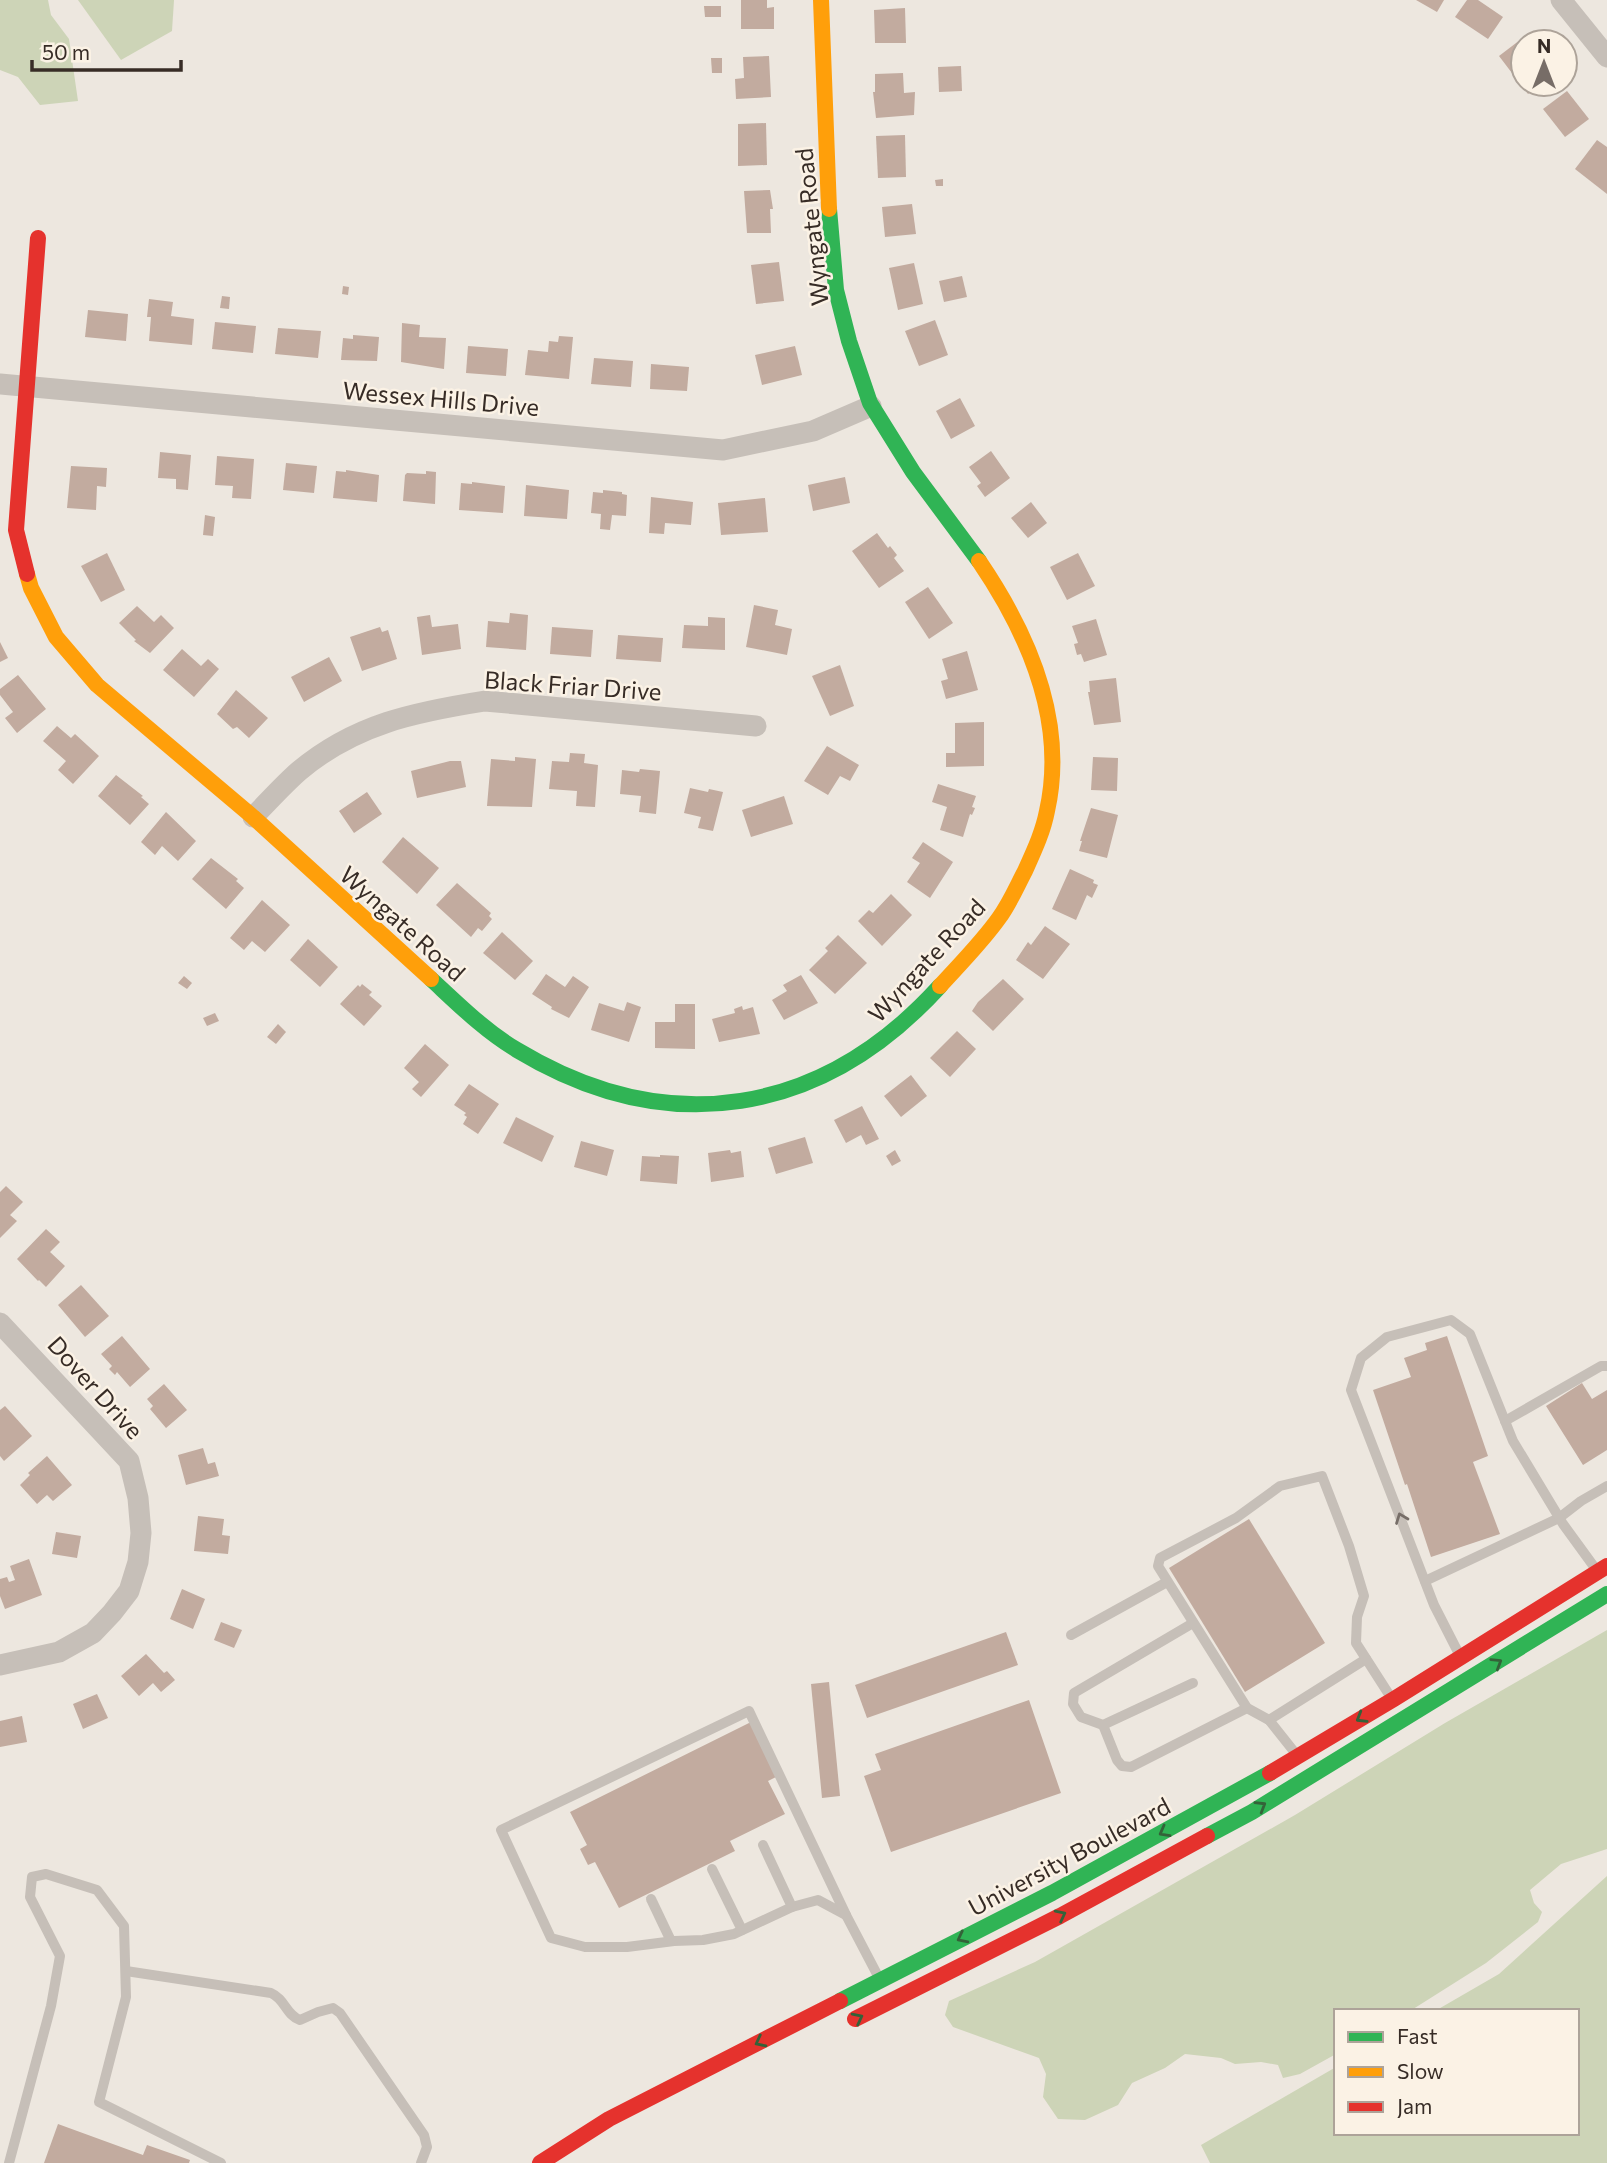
<svg xmlns="http://www.w3.org/2000/svg" width="1607" height="2163" font-family="Commissioner,sans-serif">
<style>
.green{fill:#cdd4b7}
.building{fill:#c2ab9f}
.lines{fill:none;stroke-linecap:round;stroke-linejoin:round}
.lane{stroke:#c6bfb8;stroke-width:10}
.street{stroke:#c6bfb8;stroke-width:21}
.fast{stroke:#30b455;stroke-width:16}
.slow{stroke:#ff9f0a;stroke-width:16}
.jam{stroke:#e5322d;stroke-width:16}
.oneway{stroke:#776e68}
.oneway2{stroke:#346239}
.labels{text-anchor:middle;dominant-baseline:central;stroke-width:5;stroke-linejoin:round;paint-order:stroke}
.street-label{font-size:24px;fill:#372c26;stroke:#fbf2e5}
</style>
<rect width="100%" height="100%" fill="#ede7df"/>
<g class="green">
<path d="M0,0H48L51,15L69,39L78,101L40,105L18,77L0,70Z"/>
<path d="M78,0H174L172,31L121,60Z"/>
<path d="M1607,1630V1849L1561,1864L1530,1890L1534,1903L1542,1912L1538,1922L1486,1963L1410,2011H1336V2054L1300,2074L1283,2078L1278,2065L1261,2062L1235,2064L1221,2058L1185,2054L1165,2068L1132,2083L1118,2105L1085,2120L1058,2119L1043,2097L1046,2074L1039,2058L953,2027L945,2015L949,2001L1035,1962L1143,1901L1295,1815L1445,1723Z"/>
<path d="M1607,1876V2163H1210L1201,2145L1336,2067V2133H1577V2011H1435L1499,1974Z"/>
</g>
<g class="building">
<path d="M741,0H767V8L774,7V29H741Z"/>
<path d="M1416,0H1444L1437,12Z"/>
<path d="M1467,0H1478L1503,17L1488,39L1455,17Z"/>
<path d="M704,6H721V17H705Z"/>
<path d="M905,8L906,43H875L874,10Z"/>
<path d="M1520,40L1523,44V84H1541L1528,94L1499,56Z"/>
<path d="M769,56L771,97L736,99L735,79L744,78L743,57Z"/>
<path d="M711,58H722V73H712Z"/>
<path d="M961,66L962,91L939,92L938,67Z"/>
<path d="M903,73L904,93L915,92L914,115L876,118L873,92H875V74Z"/>
<path d="M1567,91L1589,119L1565,137L1543,109Z"/>
<path d="M766,123L767,165L738,166V124Z"/>
<path d="M905,135L906,177L878,178L876,136Z"/>
<path d="M1597,140L1607,147V194L1575,169Z"/>
<path d="M943,179V186H936L935,180Z"/>
<path d="M770,190L773,209H770L771,233H747L744,191Z"/>
<path d="M912,204L916,234L885,237L882,207Z"/>
<path d="M779,262L784,301L756,304L751,265Z"/>
<path d="M914,263L923,304L898,310L889,268Z"/>
<path d="M962,276L967,297L944,302L939,281Z"/>
<path d="M343,286L349,287L348,295L342,294Z"/>
<path d="M222,296L230,297L229,309L220,308Z"/>
<path d="M149,299L173,302L171,316L194,319L192,345L149,341L151,317H147Z"/>
<path d="M88,310L128,314L126,341L85,337Z"/>
<path d="M935,320L948,355L919,366L905,331Z"/>
<path d="M215,322L256,326L253,353L212,349Z"/>
<path d="M402,323L420,325L419,337L446,338L444,369L401,362Z"/>
<path d="M278,328L321,331L318,358L275,354Z"/>
<path d="M353,335L379,337L377,361L341,360L343,338L353,339Z"/>
<path d="M559,336L573,337L569,379L525,375L528,350L548,352L549,341L558,342Z"/>
<path d="M468,346L508,349L506,376L466,373Z"/>
<path d="M795,346L802,375L762,385L755,355Z"/>
<path d="M594,358L633,361L631,387L591,384Z"/>
<path d="M651,364L689,367L687,391L650,389Z"/>
<path d="M960,398L975,426L951,439L936,411Z"/>
<path d="M991,451L1010,478L985,497L977,486L981,483L969,467Z"/>
<path d="M160,452L191,455L188,490L176,489V479L158,478Z"/>
<path d="M217,456L254,459L251,499L232,498L233,486L215,485Z"/>
<path d="M286,463L317,466L314,493L283,490Z"/>
<path d="M71,466L107,468L106,487L97,486L96,510L67,508Z"/>
<path d="M346,470L379,475L377,502L333,498L336,471L346,472Z"/>
<path d="M426,471L436,472L435,504L403,501L405,475L407,473L426,474Z"/>
<path d="M845,477L850,503L813,511L808,485Z"/>
<path d="M472,482L505,486L503,513L459,510L461,483L472,484Z"/>
<path d="M526,485L569,490L567,519L524,516Z"/>
<path d="M603,490L622,492V494L627,495L626,516L612,515L610,530L600,529L601,514L591,513L593,492L603,493Z"/>
<path d="M651,497L693,502L691,525L665,523L664,534L649,533Z"/>
<path d="M765,498L768,532L721,535L718,503Z"/>
<path d="M1031,502L1047,523L1028,538L1011,518Z"/>
<path d="M205,515L215,517L213,536L203,535Z"/>
<path d="M877,533L888,548L890,546L897,555L894,558L904,571L879,588L852,551Z"/>
<path d="M107,553L125,590L101,602L81,566Z"/>
<path d="M1078,553L1095,586L1067,600L1050,567Z"/>
<path d="M928,587L953,623L929,639L905,602Z"/>
<path d="M754,605L778,610L775,625L792,629L787,655L746,647Z"/>
<path d="M137,606L154,622L161,615L174,628L150,653L134,641L136,640L119,623Z"/>
<path d="M510,613L528,615L526,650L486,647L488,621L509,623Z"/>
<path d="M430,615L432,627L458,624L461,649L422,655L417,617Z"/>
<path d="M708,617L725,618V650L682,648L684,625L708,626Z"/>
<path d="M1096,619L1107,655L1084,662L1081,654L1077,655L1074,644L1078,643L1072,626Z"/>
<path d="M380,627L382,632L388,630L397,659L362,671L350,637Z"/>
<path d="M552,627L593,630L591,657L550,654Z"/>
<path d="M618,635L663,638L661,662L616,659Z"/>
<path d="M0,642L8,658L0,662Z"/>
<path d="M182,649L201,666L208,659L219,669L194,697L163,670Z"/>
<path d="M967,651L978,690L946,699L941,681L948,679L942,659Z"/>
<path d="M329,657L342,681L304,702L291,677Z"/>
<path d="M840,665L854,706L830,716L812,676Z"/>
<path d="M18,675L46,709L17,733L5,718L13,712L0,695V689Z"/>
<path d="M1116,678L1121,722L1094,725L1088,692H1090L1089,681Z"/>
<path d="M236,690L268,718L249,738L237,727L233,729L217,714Z"/>
<path d="M984,722V766L946,767V753H955V723Z"/>
<path d="M57,726L71,738L75,734L99,756L73,784L58,770L66,761L43,741Z"/>
<path d="M827,746L859,765L850,781L840,776L828,795L804,781Z"/>
<path d="M570,753L585,754L584,763L598,765L595,807L576,806L577,791L549,789L552,761L569,762Z"/>
<path d="M515,757L536,759L532,807L487,806L491,759L515,761Z"/>
<path d="M1093,757L1118,758L1117,791L1091,790Z"/>
<path d="M450,761H461L466,787L417,798L411,771Z"/>
<path d="M640,769L660,771L656,814L639,812L641,796L620,794L622,770L639,772Z"/>
<path d="M116,775L143,796L141,797L149,804L130,825L98,796Z"/>
<path d="M938,784L976,796L972,807L975,808L972,815L970,814L963,837L940,830L947,807L932,802Z"/>
<path d="M690,788L708,792L709,789L723,792L713,831L698,828L701,817L684,813Z"/>
<path d="M367,792L382,814L354,833L339,811Z"/>
<path d="M784,796L793,824L751,837L742,810Z"/>
<path d="M1091,808L1118,815L1107,858L1079,851L1082,841H1080Z"/>
<path d="M166,812L196,841L178,861L162,846L155,855L141,842Z"/>
<path d="M403,837L439,868L417,894L382,862Z"/>
<path d="M923,842L953,862L930,898L907,882L920,863L912,858Z"/>
<path d="M211,858L238,879L236,881L244,888L226,909L192,879Z"/>
<path d="M1070,869L1094,880L1093,883L1098,885L1092,898L1087,895L1076,920L1052,909Z"/>
<path d="M457,883L491,913L489,916L492,919L482,931L478,928L471,937L436,905Z"/>
<path d="M891,894L912,915L882,946L858,921L869,910L873,913Z"/>
<path d="M262,900L290,925L265,952L252,941L244,950L230,938Z"/>
<path d="M1045,926L1070,944L1043,979L1016,960L1028,942L1031,945Z"/>
<path d="M502,932L533,961L515,980L483,953Z"/>
<path d="M838,935L867,963L835,994L809,970L828,951L825,948Z"/>
<path d="M308,939L338,967L320,987L290,960Z"/>
<path d="M546,974L565,987L573,976L589,987L569,1018L551,1009L552,1007L532,994Z"/>
<path d="M801,975L818,1003L784,1020L772,1000L787,991L783,985Z"/>
<path d="M184,976L192,983L187,989L178,983Z"/>
<path d="M1003,979L1024,999L993,1031L972,1011L978,1002Z"/>
<path d="M362,984L372,992L369,995L382,1006L364,1026L340,1004L358,985L360,987Z"/>
<path d="M627,1002L641,1007L629,1042L591,1030L599,1003L624,1011Z"/>
<path d="M675,1004H695V1049L655,1048V1022H675Z"/>
<path d="M742,1006L743,1010L753,1007L760,1034L719,1042L712,1019L735,1013L734,1009Z"/>
<path d="M215,1013L219,1021L207,1026L203,1018Z"/>
<path d="M278,1024L286,1032L276,1044L267,1037Z"/>
<path d="M957,1031L976,1049L950,1077L930,1058Z"/>
<path d="M425,1044L449,1065L421,1097L412,1089L419,1082L404,1068Z"/>
<path d="M911,1075L927,1096L901,1117L884,1096Z"/>
<path d="M469,1084L499,1104L478,1134L463,1124L467,1117L464,1115L466,1113L454,1105Z"/>
<path d="M862,1106L879,1139L866,1145L861,1135L846,1143L834,1120Z"/>
<path d="M516,1117L554,1136L542,1162L503,1143Z"/>
<path d="M805,1137L813,1163L776,1174L768,1148Z"/>
<path d="M581,1141L614,1150L607,1176L574,1167Z"/>
<path d="M730,1150L731,1153L741,1151L744,1177L711,1182L708,1153Z"/>
<path d="M895,1150L901,1161L892,1166L886,1156Z"/>
<path d="M660,1155L679,1156L677,1184L640,1181L642,1156L660,1157Z"/>
<path d="M6,1186L23,1202L10,1215L17,1221L0,1238V1192Z"/>
<path d="M46,1229L60,1242L50,1252L65,1266L46,1287L39,1280L38,1281L17,1259Z"/>
<path d="M81,1285L109,1316L85,1337L58,1305Z"/>
<path d="M122,1336L150,1369L130,1387L117,1372L115,1375L109,1369L112,1366L101,1354Z"/>
<path d="M1447,1336L1488,1456L1473,1462L1500,1534L1431,1557L1407,1484L1405,1485L1373,1390L1411,1377L1404,1358L1427,1350L1425,1343Z"/>
<path d="M1582,1383L1592,1399L1607,1390V1450L1583,1465L1546,1406Z"/>
<path d="M164,1384L187,1410L166,1428L150,1409L153,1406L147,1399Z"/>
<path d="M5,1406L32,1436L4,1461L0,1456V1410Z"/>
<path d="M203,1448L208,1464L215,1462L219,1476L186,1485L178,1455Z"/>
<path d="M47,1456L72,1485L53,1501L47,1495L37,1504L20,1485L30,1475L28,1473Z"/>
<path d="M198,1516L224,1519L222,1535L230,1536L228,1554L194,1551Z"/>
<path d="M1249,1519L1325,1643L1245,1692L1169,1568Z"/>
<path d="M56,1532L81,1536L77,1558L52,1554Z"/>
<path d="M29,1559L42,1595L5,1609L0,1596V1579L7,1577L9,1582L15,1580L10,1566Z"/>
<path d="M182,1589L205,1599L193,1629L170,1619Z"/>
<path d="M221,1622L242,1630L234,1648L214,1640Z"/>
<path d="M1006,1632L1018,1665L867,1718L855,1685Z"/>
<path d="M146,1654L164,1673L167,1671L175,1680L161,1692L153,1683L139,1696L121,1676Z"/>
<path d="M829,1682L840,1796L822,1798L811,1684Z"/>
<path d="M97,1694L108,1718L83,1729L73,1704Z"/>
<path d="M1029,1700L1061,1793L891,1852L864,1776L881,1770L875,1754Z"/>
<path d="M22,1716L27,1742L0,1747V1721Z"/>
<path d="M751,1722L778,1776L768,1781L785,1814L730,1841L735,1851L619,1908L595,1862L588,1865L580,1849L587,1845L570,1812Z"/>
<path d="M58,2124L143,2155L147,2145L190,2160L189,2163H44Z"/>
</g>
<g class="lines">
<g class="lane">
<path d="M1505,1421L1601,1366H1607"/>
<path d="M1425,1581L1559,1518L1581,1501L1607,1486"/>
<path d="M1071,1635L1167,1582"/>
<path d="M1459,1654L1434,1605L1351,1390L1361,1358L1387,1337L1451,1320L1470,1334L1513,1441L1563,1524L1595,1568"/>
<path d="M1193,1683L1103,1725L1081,1717L1073,1704L1074,1693L1193,1623"/>
<path d="M1269,1720L1366,1659"/>
<path d="M1103,1725L1117,1760L1122,1766L1131,1767L1247,1708"/>
<path d="M1296,1754L1269,1720L1247,1708L1158,1566L1160,1558L1236,1518L1280,1486L1322,1476L1349,1546L1364,1596L1357,1617L1356,1643L1390,1696"/>
<path d="M763,1845L792,1907L818,1900L846,1915"/>
<path d="M712,1869L742,1930"/>
<path d="M651,1899L671,1941"/>
<path d="M792,1907L734,1934L703,1940L674,1941L627,1947H585L551,1938L501,1830L749,1711L846,1915L879,1978"/>
<path d="M126,1971L271,1993C285,1999 286,2015 300,2020L318,2012L333,2008L340,2013L424,2135L427,2147L421,2163"/>
<path d="M9,2163L51,2006L60,1956L30,1897L32,1877L46,1874L97,1890L124,1926L126,1997L99,2102L221,2163"/>
</g>
<g class="street">
<path d="M1561,0L1607,57"/>
<path d="M0,384L723,450L813,431L871,406"/>
<path d="M253,817C268,802 283,785 299,771C355,724 415,712 485,701L756,726"/>
<path d="M0,1323L129,1461L138,1498L141,1533L138,1562L129,1591L112,1613L93,1633L59,1652L0,1665"/>
</g>
<g class="fast">
<path d="M829,209L836,290L849,341L870,403L913,472L979,561"/>
<path d="M431,979C458,1004 485,1031 517,1050C668,1141 822,1116 940,986"/>
<path d="M1207,1836L1252,1812L1607,1594"/>
<path d="M840,2001L1052,1893L1270,1773"/>
</g>
<g class="slow">
<path d="M821,0L829,209"/>
<path d="M27,574L31,588L56,637L97,685L253,817L431,979"/>
<path d="M940,986C960,964 982,942 999,918C1010,903 1017,886 1025,871C1034,851 1043,832 1047,811C1067,722 1028,633 979,561"/>
</g>
<g class="jam">
<path d="M27,574L16,530L38,238"/>
<path d="M1270,1773L1394,1699L1607,1566"/>
<path d="M855,2019L1060,1916L1207,1836"/>
<path d="M540,2163L609,2119L840,2001"/>
</g>
</g>
<defs><path id="oneway-chevron" d="M-2-3.5L2.5 0L-2 3.5" fill="none" stroke-width="1.6" stroke-linecap="round" stroke-linejoin="round" transform="scale(1.75)"/></defs>
<use class="oneway" href="#oneway-chevron" transform="translate(1401 1518) rotate(-111)"/>
<g class="oneway2">
<use href="#oneway-chevron" transform="translate(1497 1663) rotate(-32)"/>
<use href="#oneway-chevron" transform="translate(1361 1718) rotate(149)"/>
<use href="#oneway-chevron" transform="translate(1261 1806) rotate(-31)"/>
<use href="#oneway-chevron" transform="translate(1164 1832) rotate(151)"/>
<use href="#oneway-chevron" transform="translate(1061 1915) rotate(-27)"/>
<use href="#oneway-chevron" transform="translate(962 1938) rotate(153)"/>
<use href="#oneway-chevron" transform="translate(858 2018) rotate(-27)"/>
<use href="#oneway-chevron" transform="translate(760 2042) rotate(153)"/>
</g>
<g class="labels">
<g class="street-label">
<text transform="translate(811 227) rotate(-96)">Wyngate Road</text>
<text transform="translate(441 398) rotate(5)">Wessex Hills Drive</text>
<text transform="translate(573 685) rotate(4)">Black Friar Drive</text>
<text transform="translate(403 923) rotate(42)">Wyngate Road</text>
<text transform="translate(926 960) rotate(-47)">Wyngate Road</text>
<text transform="translate(96 1387) rotate(48)">Dover Drive</text>
<text transform="translate(1069 1856) rotate(-28)">University Boulevard</text>
</g>
</g>
<rect x="1334" y="2009" width="245" height="126" fill="#fbf2e5" stroke="#ada399" stroke-width="2"/>
<rect x="1348" y="2032" width="35" height="10" fill="#30b455" stroke="#ada399" stroke-width="2"/>
<text x="1397" y="2044" font-size="21" fill="#372c26">Fast</text>
<rect x="1348" y="2067" width="35" height="10" fill="#ff9f0a" stroke="#ada399" stroke-width="2"/>
<text x="1397" y="2079" font-size="21" fill="#372c26">Slow</text>
<rect x="1348" y="2102" width="35" height="10" fill="#e5322d" stroke="#ada399" stroke-width="2"/>
<text x="1397" y="2114" font-size="21" fill="#372c26">Jam</text>
<g transform="translate(1544 63)"><circle r="33" fill="#fbf2e5" stroke="#ada399" stroke-width="2"/>
<path d="M0-5L12 26L0 18L-12 26Z" fill="#776d67"/>
<text y="-10" font-size="19" font-weight="bold" text-anchor="middle" fill="#372c26">N</text>
</g>
<path d="M32 60v10h149v-10" fill="none" stroke="#372c26" stroke-width="3.5"/>
<text x="42" y="60" font-size="21" fill="#372c26" stroke="#fbf2e5" stroke-width="5" paint-order="stroke">50 m</text>
</svg>
